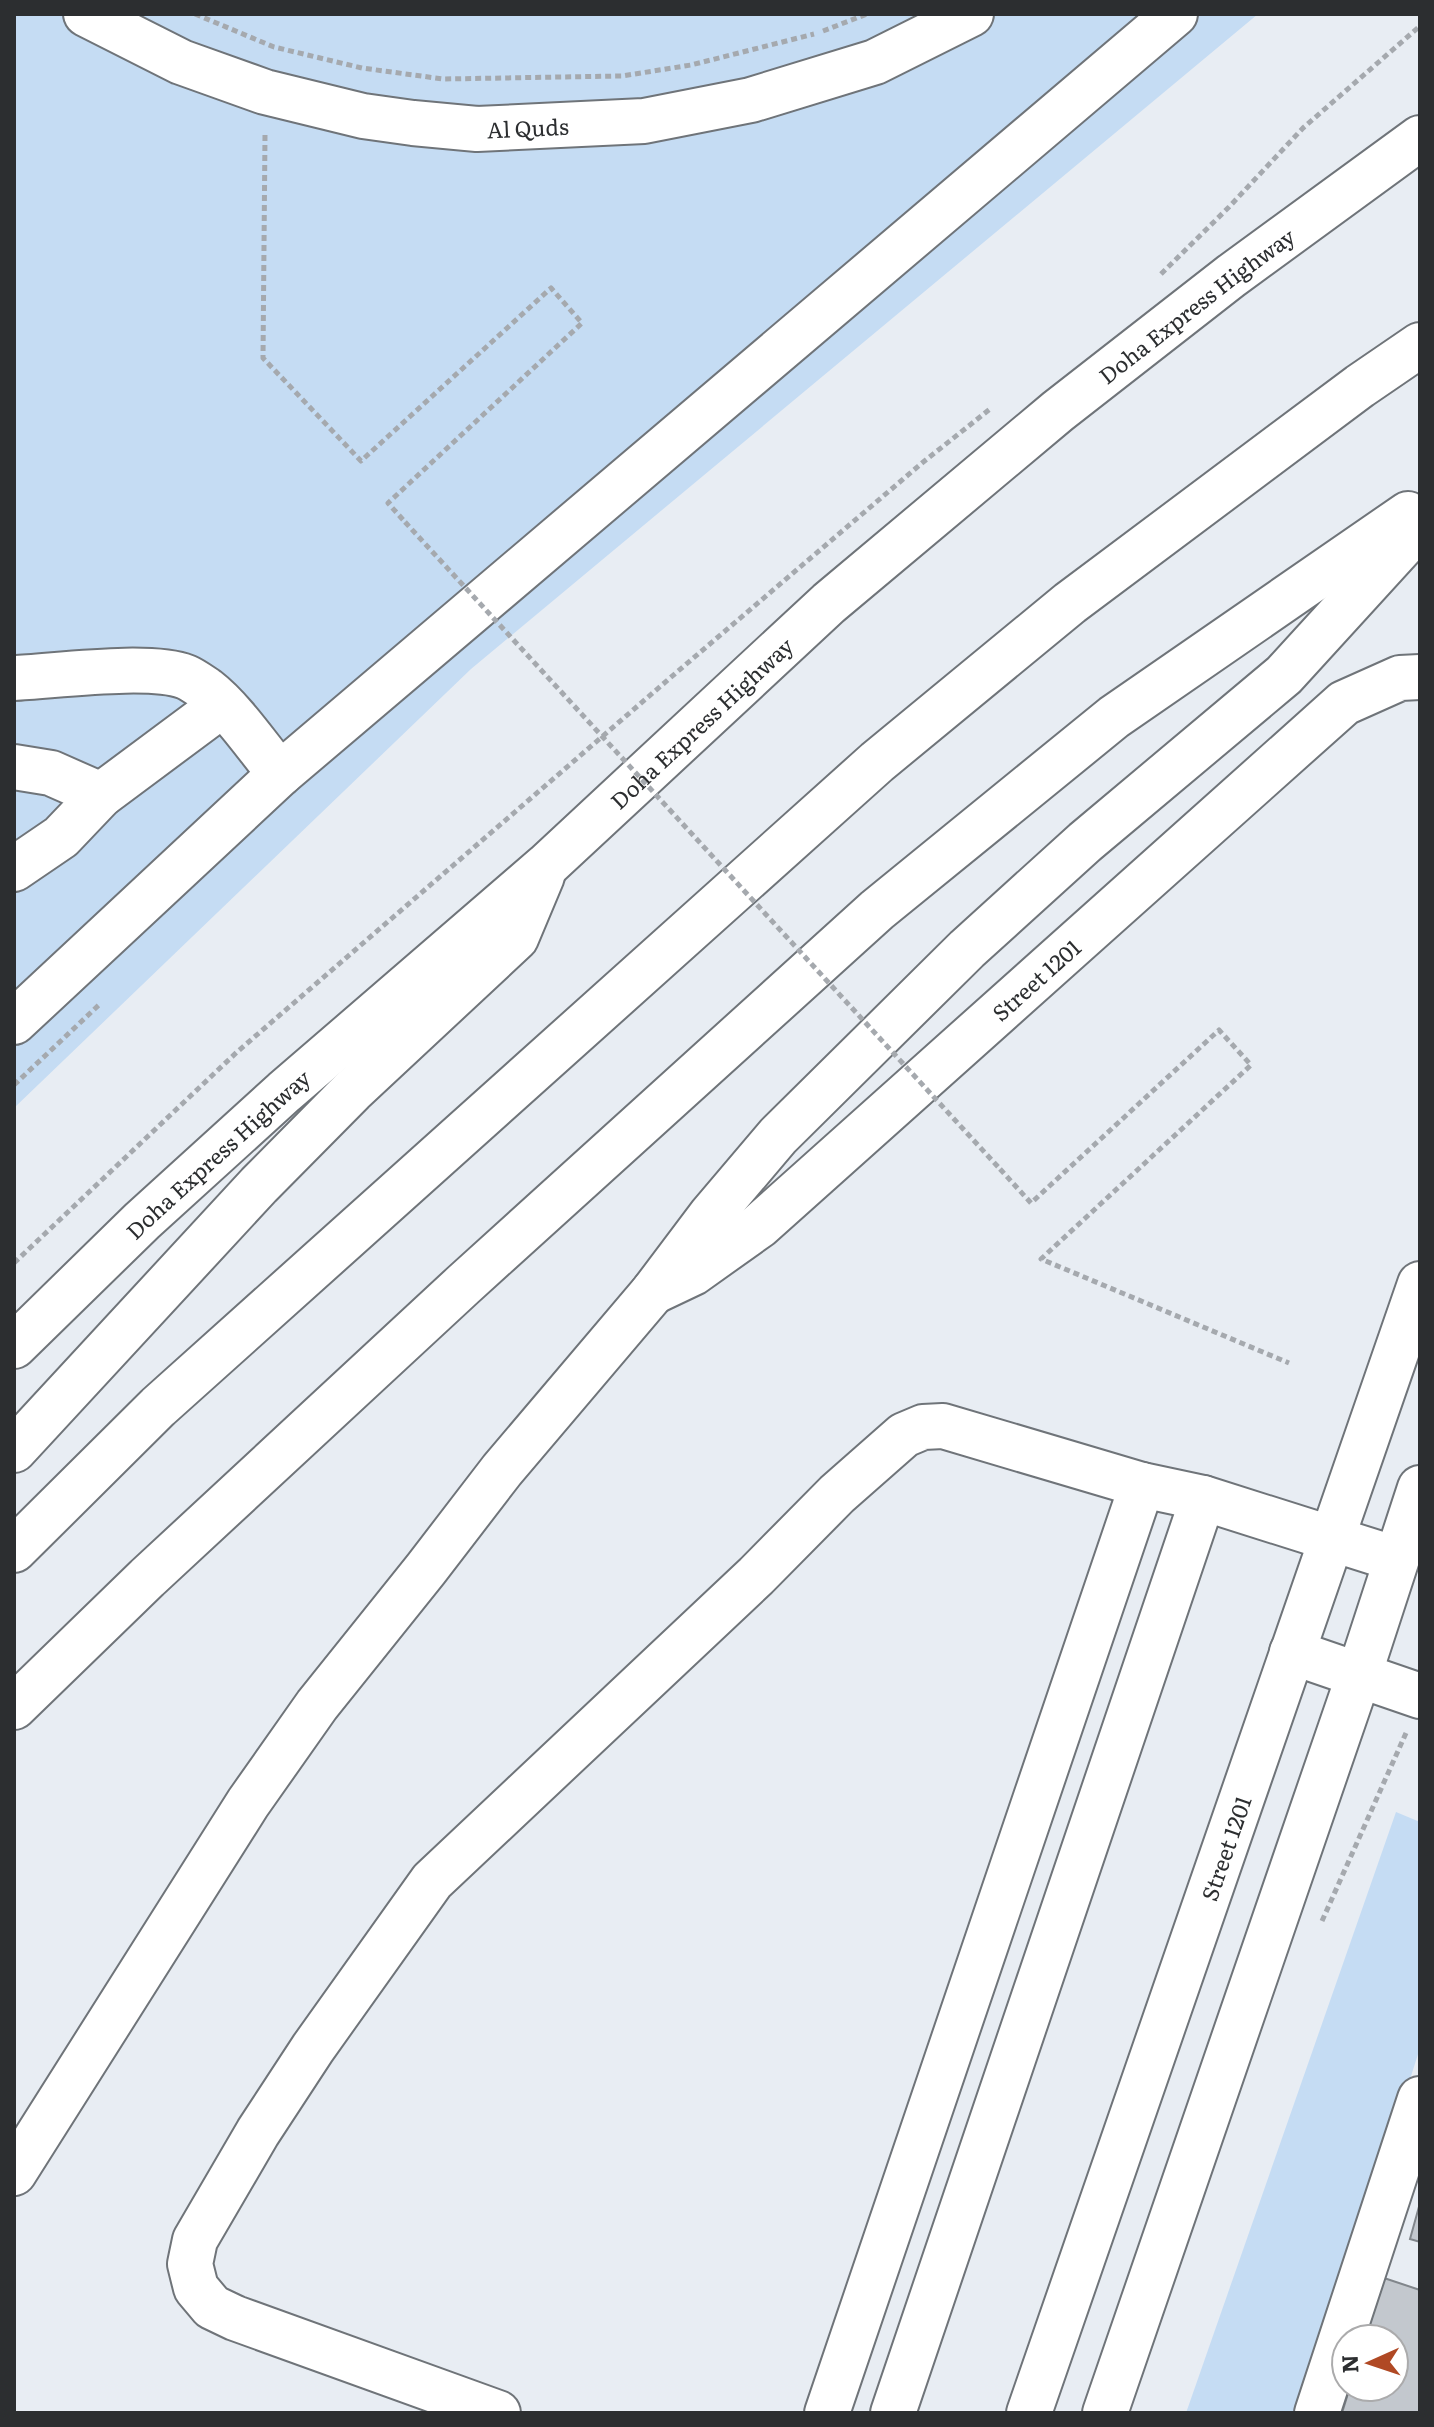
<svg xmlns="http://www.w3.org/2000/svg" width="1434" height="2427" font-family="Literata,serif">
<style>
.green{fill:#c5dcf3}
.building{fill:#c3c8ce;stroke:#81868b;stroke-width:2}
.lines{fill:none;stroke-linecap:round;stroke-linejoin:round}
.minor-casing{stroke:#6f7479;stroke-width:48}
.highway-casing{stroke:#6f7479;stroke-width:48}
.path{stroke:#a5a9ae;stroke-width:5;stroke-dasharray:6 4;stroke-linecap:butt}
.minor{stroke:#fff;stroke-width:44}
.highway{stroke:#fff;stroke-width:44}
.path-bridge{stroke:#a5a9ae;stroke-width:5;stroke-dasharray:6 4;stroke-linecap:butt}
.labels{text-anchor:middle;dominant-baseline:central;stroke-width:7;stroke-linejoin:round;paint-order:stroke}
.street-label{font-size:22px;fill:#2c2e30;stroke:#fff}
</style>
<rect width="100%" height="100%" fill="#e8edf3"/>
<g class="green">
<path d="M14,14H1258L471,669L14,1108Z"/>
<path d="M1396,1812L1420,1822V2048L1303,2413H1186Z"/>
</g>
<g class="building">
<path d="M1420,2203V2242L1410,2239Z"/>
<path d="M1384,2278L1420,2290V2413H1342L1350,2387H1394V2339H1365Z"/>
</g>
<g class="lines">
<g class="minor-casing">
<g id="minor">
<path id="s1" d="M86,14L181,62L265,92L363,116L413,123L477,129L644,121L751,100L875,62L971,14"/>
<path d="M14,678C56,676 150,663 186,677C193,680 201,686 207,690C233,710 259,749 280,774"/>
<path d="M14,767L51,773L101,795"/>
<path d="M14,869L61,837L101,795L222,705"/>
<path d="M14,1022L280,774L1175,14"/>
<path id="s2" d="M653,1292L693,1273L759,1226L1344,703L1400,678L1420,677"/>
<path d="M1292,1652L1420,1696"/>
<path d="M498,2413L235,2318L212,2307L196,2288L190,2264L195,2240L258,2132L313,2048L432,1881L756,1576L837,1494L904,1435L923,1427L943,1426L1142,1485L1203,1498L1396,1559"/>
<path d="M827,2413L1142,1485"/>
<path d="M893,2413L1203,1498"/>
<path id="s3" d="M1029,2413L1420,1284"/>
<path d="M1105,2413L1359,1675L1420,1488"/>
<path d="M1317,2413L1420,2099"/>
</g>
</g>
<g class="highway-casing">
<g id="highway">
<path id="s4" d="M14,1346L142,1221L284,1092L546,866L829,603L1058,411L1231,276L1420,138"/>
<path d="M14,1450L259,1185L352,1091L516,938L542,876"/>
<path d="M14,1550L158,1407L877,762L1070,603L1360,386L1420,345"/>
<path d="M14,1707L147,1578L463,1285L877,910L1114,717L1408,514"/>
<path d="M14,2173L248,1803L317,1705L426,1569L502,1470L653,1292L711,1215L778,1136L967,949L1085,842L1284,675L1420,526"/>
</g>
</g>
<g class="path">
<path d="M195,14L274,47L362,68L443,79L622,76L691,65L814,34"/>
<path d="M823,31L867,14"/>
<path d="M265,135L263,358L361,461L551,288L582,323L388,503L405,522"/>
<path d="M1161,274L1229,207L1303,128L1420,26"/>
<path d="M14,1085L101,1003"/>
<path d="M1000,1169L1031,1203L1219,1030L1251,1065L1041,1259L1289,1363"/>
<path d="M14,1263L237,1052L677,672L922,463L990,409"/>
<path d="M1322,1921L1406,1733"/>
</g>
<use href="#minor" class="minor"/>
<use href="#highway" class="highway"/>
<path class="path-bridge" d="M405,522L1000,1169"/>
</g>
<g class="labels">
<g class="street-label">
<text stroke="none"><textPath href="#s1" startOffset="462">Al Quds</textPath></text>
<text stroke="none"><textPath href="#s4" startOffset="1576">Doha Express Highway</textPath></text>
<text stroke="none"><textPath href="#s4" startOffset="928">Doha Express Highway</textPath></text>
<text stroke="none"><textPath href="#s2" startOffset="496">Street 1201</textPath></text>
<text stroke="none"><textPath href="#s4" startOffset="280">Doha Express Highway</textPath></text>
<text stroke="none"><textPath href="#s3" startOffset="598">Street 1201</textPath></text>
</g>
</g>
<rect width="1434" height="2427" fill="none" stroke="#2c2e30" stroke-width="32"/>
<g transform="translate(1370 2363) rotate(267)"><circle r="38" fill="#ffffff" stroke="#ababac" stroke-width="2"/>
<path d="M0-6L14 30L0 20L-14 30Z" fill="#b04924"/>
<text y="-12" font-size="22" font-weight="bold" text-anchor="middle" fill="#2c2e30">N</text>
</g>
</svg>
